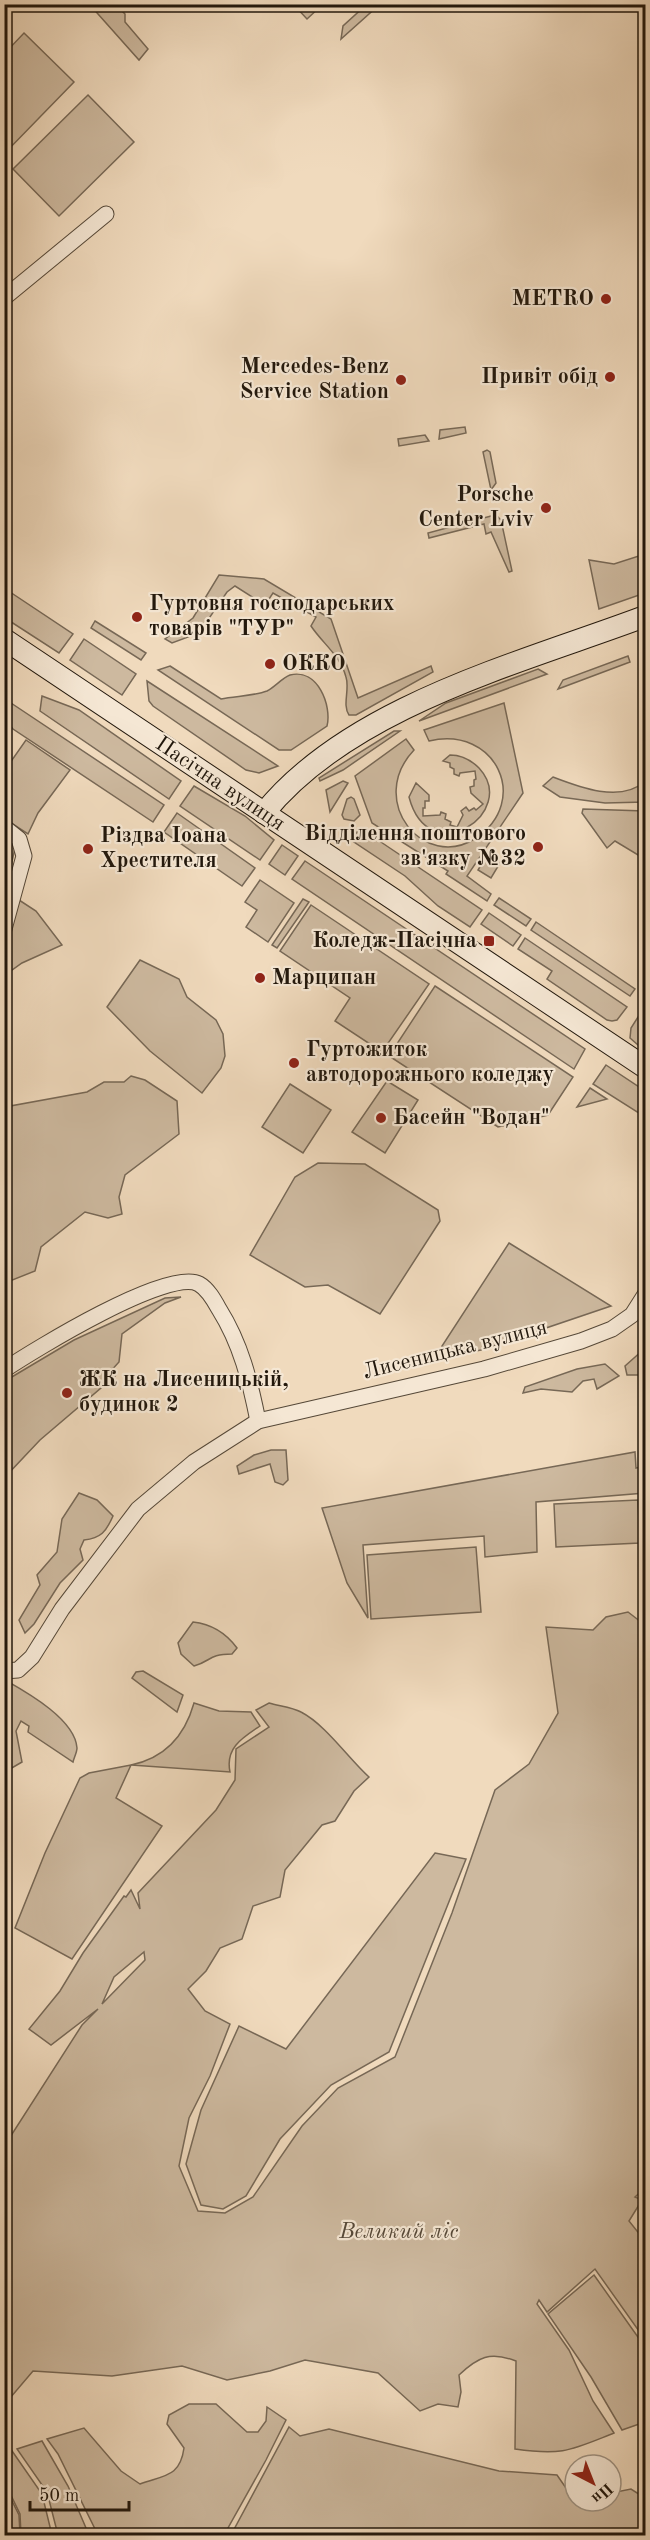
<svg xmlns="http://www.w3.org/2000/svg" width="650" height="2540" font-family="'Old Standard TT',serif">
<style>
.green{fill:#cdb99f;stroke:#776856;stroke-width:1.5;fill-rule:evenodd}
.lines{fill:none;stroke-linecap:round;stroke-linejoin:round}
.street-casing{stroke:#554838;stroke-width:17}
.secondary-casing{stroke:#21170c;stroke-width:23}
.street{stroke:#f5e7d4;stroke-width:15}
.secondary{stroke:#f5e7d4;stroke-width:21}
.poi-dot{fill:#8f2418;stroke:#f5e7d4;stroke-width:2}
.labels{text-anchor:middle;dominant-baseline:central;stroke-width:4.5;stroke-linejoin:round;paint-order:stroke}
.poi-label{font-size:22px;font-weight:bold;fill:#21170c;stroke:#f5e7d4;text-anchor:start}
.street-label{font-size:22px;fill:#21170c;stroke:#f5e7d4}
.park-label{font-size:22px;font-style:italic;fill:#554838;stroke:#f5e7d4}
</style>
<rect width="100%" height="100%" fill="#f0dabd"/>
<filter id="stains"><feTurbulence type="fractalNoise" baseFrequency=".00333" numOctaves="4"/><feColorMatrix values="0 0 0 0 .2 0 0 0 0 .09 0 0 0 0 .02 0 0 0 .5 -.17"/></filter>
<radialGradient id="worn" r=".72"><stop offset=".6" stop-color="#630" stop-opacity="0"/><stop offset="1" stop-color="#630" stop-opacity=".3"/></radialGradient>
<g class="green">
<path d="M90,5H116L125,14V22L148,49L139,60Z"/>
<path d="M294,5H322L307,19Z"/>
<path d="M366,5H379L341,39L343,26Z"/>
<path d="M24,33L74,82L5,153V53Z"/>
<path d="M88,95L134,142L59,216L13,169Z"/>
<path d="M465,427L466,433L439,439L440,430Z"/>
<path d="M425,435L429,441L399,446L398,439Z"/>
<path d="M487,450L490,452L496,483L491,490L483,452Z"/>
<path d="M491,516H497L501,520L512,571L509,572L491,532L486,534L484,524L429,538L428,533Z"/>
<path d="M645,554V593L599,609L589,560L614,564Z"/>
<path d="M219,575L264,579L331,619L358,698L431,666L433,672L356,715H349C342,705 350,689 346,677C340,655 323,644 311,626L316,617L273,593L265,605L235,586L227,592L199,633L172,643L165,639L193,618Z"/>
<path d="M4,588L73,634L59,653L5,618Z"/>
<path d="M95,621L146,653L141,660L91,628Z"/>
<path d="M84,639L136,674L122,695L70,660Z"/>
<path d="M628,656L630,662L558,689L563,680Z"/>
<path d="M170,666L221,699C235,696 254,696 267,691C275,687 282,678 290,675C318,668 332,706 327,726L291,750H279L158,670Z"/>
<path d="M538,669L547,674L419,721L446,703Z"/>
<path d="M147,681L278,766L259,773L246,770L153,706L149,701Z"/>
<path d="M42,696L79,710L181,781L169,799L40,711Z"/>
<path d="M5,699L164,805L153,822L13,729L5,719Z"/>
<path d="M504,703L523,793L467,876L491,894L487,901L446,874L448,871L372,823L355,776L406,739L414,750C366,801 424,872 476,838C531,801 496,725 429,741L424,730Z"/>
<path d="M394,731H400L343,770L320,781L319,778Z"/>
<path d="M26,740L70,770L38,813L28,834L5,819V770Z"/>
<path d="M645,744V802L605,803L560,797L543,786L553,777C579,787 620,803 644,782L641,770L643,760L639,753Z"/>
<path d="M450,755C462,755 471,760 479,768C520,812 429,873 409,797L416,783L429,795V801H425V808H423V816L440,815L441,812L446,814L445,819L451,822L450,825L457,827L463,815L461,811L466,807L469,811L474,808L476,810L483,804L471,793L470,787L474,786V780L476,779L475,771L460,773L459,776L454,774V769L450,767V763L443,761Z"/>
<path d="M343,781L348,783L330,812L326,790Z"/>
<path d="M194,786L245,816L274,840L260,860L180,806Z"/>
<path d="M351,797L354,799L360,815L354,821L344,819L342,815L347,799Z"/>
<path d="M583,809L645,811V855L643,858L615,841L607,848L582,813Z"/>
<path d="M177,813L255,868L242,886L164,832Z"/>
<path d="M360,828L482,910L470,927L438,906L405,876L351,840Z"/>
<path d="M5,835L15,848L5,893Z"/>
<path d="M282,845L298,856L285,875L269,864Z"/>
<path d="M487,855L500,863L491,878L478,870Z"/>
<path d="M305,861L585,1049L574,1069L292,879Z"/>
<path d="M260,880L294,903L268,942L246,927L257,910L245,902Z"/>
<path d="M499,898L531,919L526,926L494,905Z"/>
<path d="M303,899L309,902L277,948L272,945Z"/>
<path d="M19,900L36,911L62,945L22,963L5,975L4,938Z"/>
<path d="M311,905L429,984L382,1052L335,1021L350,998L280,951Z"/>
<path d="M489,913L521,935L513,946L481,924Z"/>
<path d="M536,922L635,989L630,996L531,930Z"/>
<path d="M525,938L627,1007L617,1020L612,1021L607,1020L547,979L552,971L518,949Z"/>
<path d="M140,960L179,979L187,997L216,1020L223,1034L225,1056L221,1068L202,1093L150,1051L107,1007Z"/>
<path d="M435,986L573,1077L548,1115L498,1127L389,1056Z"/>
<path d="M638,1017L645,1022V1051L630,1038L631,1028Z"/>
<path d="M606,1065L645,1091V1117L593,1084Z"/>
<path d="M131,1076L145,1080L177,1101L179,1134L125,1175L119,1197L122,1214L108,1218L85,1212L41,1247L35,1271L5,1283V1107L87,1092L104,1082H124Z"/>
<path d="M387,1081L418,1100L385,1153L352,1132Z"/>
<path d="M290,1084L331,1110L303,1153L262,1127Z"/>
<path d="M590,1088L607,1099L577,1107Z"/>
<path d="M318,1163L365,1164L438,1210L440,1221L380,1314L328,1285L305,1287L250,1255L295,1177Z"/>
<path d="M509,1243L611,1306L481,1350L455,1355L442,1346Z"/>
<path d="M181,1297L165,1303L122,1334L119,1362L108,1374L115,1376L40,1440L5,1477V1381L74,1340L165,1298Z"/>
<path d="M643,1350H645V1375H627L625,1366Z"/>
<path d="M605,1364L619,1376L597,1389L594,1379L583,1381L572,1392L541,1389L523,1393L525,1387L577,1369Z"/>
<path d="M271,1450H286L288,1480L283,1485L275,1482L270,1464L239,1474L237,1466L254,1455Z"/>
<path d="M635,1452L636,1468L645,1466V1493L536,1502L537,1552L485,1557L484,1536L363,1545L368,1618L347,1583L322,1508Z"/>
<path d="M79,1493L97,1500L113,1516C106,1532 101,1538 84,1540L80,1549L83,1560L60,1583L34,1624L25,1633L19,1620L40,1585L37,1575L57,1552L62,1519Z"/>
<path d="M638,1500L640,1543L556,1547L554,1504Z"/>
<path d="M476,1547L481,1612L371,1619L367,1555Z"/>
<path d="M628,1612L641,1622L646,1620V2187L635,2197L642,2200L629,2221L645,2241V2331L641,2334L595,2269L547,2312L539,2300L537,2304L569,2350L593,2401L614,2433C571,2450 563,2456 515,2449L516,2361C490,2351 478,2357 459,2375L461,2392L458,2407L438,2404L420,2411L378,2373L305,2360L270,2371L227,2380L182,2366L112,2376L33,2371L5,2404V2145L82,2025L98,2009L51,2045L29,2029L60,1991L83,1953L124,1896L126,1897L131,1890L140,1909L138,1893L216,1810L235,1780L236,1749L269,1727L256,1710L269,1703C279,1706 292,1707 301,1712C326,1725 348,1758 369,1777L354,1791L335,1821L322,1825L285,1870L280,1897L253,1906L242,1939L220,1948L206,1971L188,1989L205,2011L230,2024L210,2076L189,2118L179,2166L198,2211L225,2213L253,2197L302,2126L338,2088L395,2057L452,1913L495,1790L529,1764L558,1713L546,1627L593,1630L606,1617ZM144,1952L145,1960L102,2004L114,1977Z"/>
<path d="M193,1622C211,1624 226,1633 237,1648L232,1654C208,1654 212,1661 194,1666L181,1654L178,1643Z"/>
<path d="M143,1671L183,1695L177,1712L132,1678L136,1672Z"/>
<path d="M5,1680C26,1692 75,1719 77,1748C77,1752 74,1758 73,1762L28,1732L29,1726L21,1721L16,1731L22,1762L5,1772Z"/>
<path d="M194,1703L219,1711L251,1712L260,1726C242,1738 225,1748 230,1772L131,1765C165,1758 185,1735 194,1703Z"/>
<path d="M131,1765L116,1798L162,1826L72,1959L15,1928L45,1853L80,1778L89,1773Z"/>
<path d="M435,1853L466,1859L389,2052L331,2085L280,2139L246,2196L223,2209L201,2205L186,2164L201,2110L239,2026L286,2049Z"/>
<path d="M594,2275L640,2340L645,2337V2422L622,2430L591,2377L548,2314Z"/>
<path d="M189,2404H216L247,2432H258L266,2421L267,2407L286,2420L266,2460L224,2535H98L58,2454L47,2439L84,2428L121,2471L140,2484C165,2475 180,2477 184,2448L167,2424L169,2415Z"/>
<path d="M289,2427L300,2436L329,2429L499,2471L557,2475L575,2501H611V2493L631,2489L645,2498V2535H231Z"/>
<path d="M42,2441L68,2486L89,2535H58L47,2492L17,2449Z"/>
<path d="M10,2448L42,2494L52,2535H21L20,2514L5,2483V2449Z"/>
<path d="M4,2485L19,2515L20,2535H5Z"/>
</g>
<g class="lines">
<g class="street-casing">
<g id="street">
<path d="M4,298L106,214"/>
<path d="M4,827L19,839L24,856L4,929"/>
<path d="M4,1370C34,1350 169,1267 199,1284C208,1289 214,1300 219,1309C241,1344 250,1381 258,1421"/>
<path d="M4,1671L18,1670L32,1657L62,1609L138,1509L194,1462L258,1421L484,1369L581,1341L612,1329L632,1315L646,1293"/>
</g>
</g>
<g class="secondary-casing">
<g id="secondary">
<path d="M4,639L646,1068"/>
<path d="M264,813C350,706 521,663 646,616"/>
</g>
</g>
<use href="#street" class="street"/>
<use href="#secondary" class="secondary"/>
</g>
<g class="poi-dot">
<circle cx="606" cy="299" r="6"/>
<circle cx="610" cy="377" r="6"/>
<circle cx="401" cy="380" r="6"/>
<circle cx="546" cy="508" r="6"/>
<circle cx="137" cy="617" r="6"/>
<circle cx="270" cy="664" r="6"/>
<circle cx="538" cy="847" r="6"/>
<circle cx="88" cy="849" r="6"/>
<rect x="483" y="935" width="12" height="12" rx="3"/>
<circle cx="260" cy="978" r="6"/>
<circle cx="294" cy="1063" r="6"/>
<circle cx="381" cy="1118" r="6"/>
<circle cx="67" cy="1393" r="6"/>
</g>
<g class="labels">
<g class="poi-label">
<text x="594" y="299" text-anchor="end">METRO</text>
<text x="389" y="367" text-anchor="end">Mercedes-Benz<tspan x="389" dy="25">Service Station</tspan></text>
<text x="598" y="377" text-anchor="end">Привіт обід</text>
<text x="534" y="495" text-anchor="end">Porsche<tspan x="534" dy="25">Center Lviv</tspan></text>
<text x="149" y="604">Гуртовня господарських<tspan x="149" dy="25">товарів "ТУР"</tspan></text>
<text x="282" y="664">ОККО</text>
<text x="526" y="834" text-anchor="end">Відділення поштового<tspan x="526" dy="25">зв'язку №32</tspan></text>
<text x="100" y="836">Різдва Іоана<tspan x="100" dy="25">Хрестителя</tspan></text>
<text x="477" y="941" text-anchor="end">Коледж-Пасічна</text>
<text x="272" y="978">Марципан</text>
<text x="306" y="1050">Гуртожиток<tspan x="306" dy="25">автодорожнього коледжу</tspan></text>
<text x="393" y="1118">Басейн "Водан"</text>
<text x="79" y="1380">ЖК на Лисеницькій,<tspan x="79" dy="25">будинок 2</tspan></text>
</g>
<g class="street-label">
<text transform="translate(220 784) rotate(34)">Пасічна вулиця</text>
<text transform="translate(455 1350) rotate(-14)">Лисеницька вулиця</text>
</g>
<g class="park-label">
<text x="399" y="2232">Великий ліс</text>
</g>
</g>
<rect width="650" height="2540" fill="none" stroke="#f0dabd" stroke-width="24"/>
<rect x="6" y="6" width="638" height="2528" fill="none" stroke="#21170c" stroke-width="3"/>
<rect x="12" y="12" width="626" height="2516" fill="none" stroke="#21170c" stroke-width="1.5"/>
<g transform="translate(593 2483) rotate(138)"><circle r="28" fill="#f5e7d4" stroke="#a09484" stroke-width="1.5"/>
<path d="M0-4.5L10 22L0 15L-10 22Z" fill="#8f2418"/>
<text y="-9" font-size="16" font-weight="bold" text-anchor="middle" fill="#21170c">Пн</text>
</g>
<path d="M30 2501v9h99v-9" fill="none" stroke="#21170c" stroke-width="3"/>
<text x="39" y="2501" font-size="18" fill="#21170c" stroke="#f5e7d4" stroke-width="4.5" paint-order="stroke">50 m</text>
<rect width="100%" height="100%" filter="url(#stains)"/>
<rect width="100%" height="100%" fill="url(#worn)"/>
</svg>
